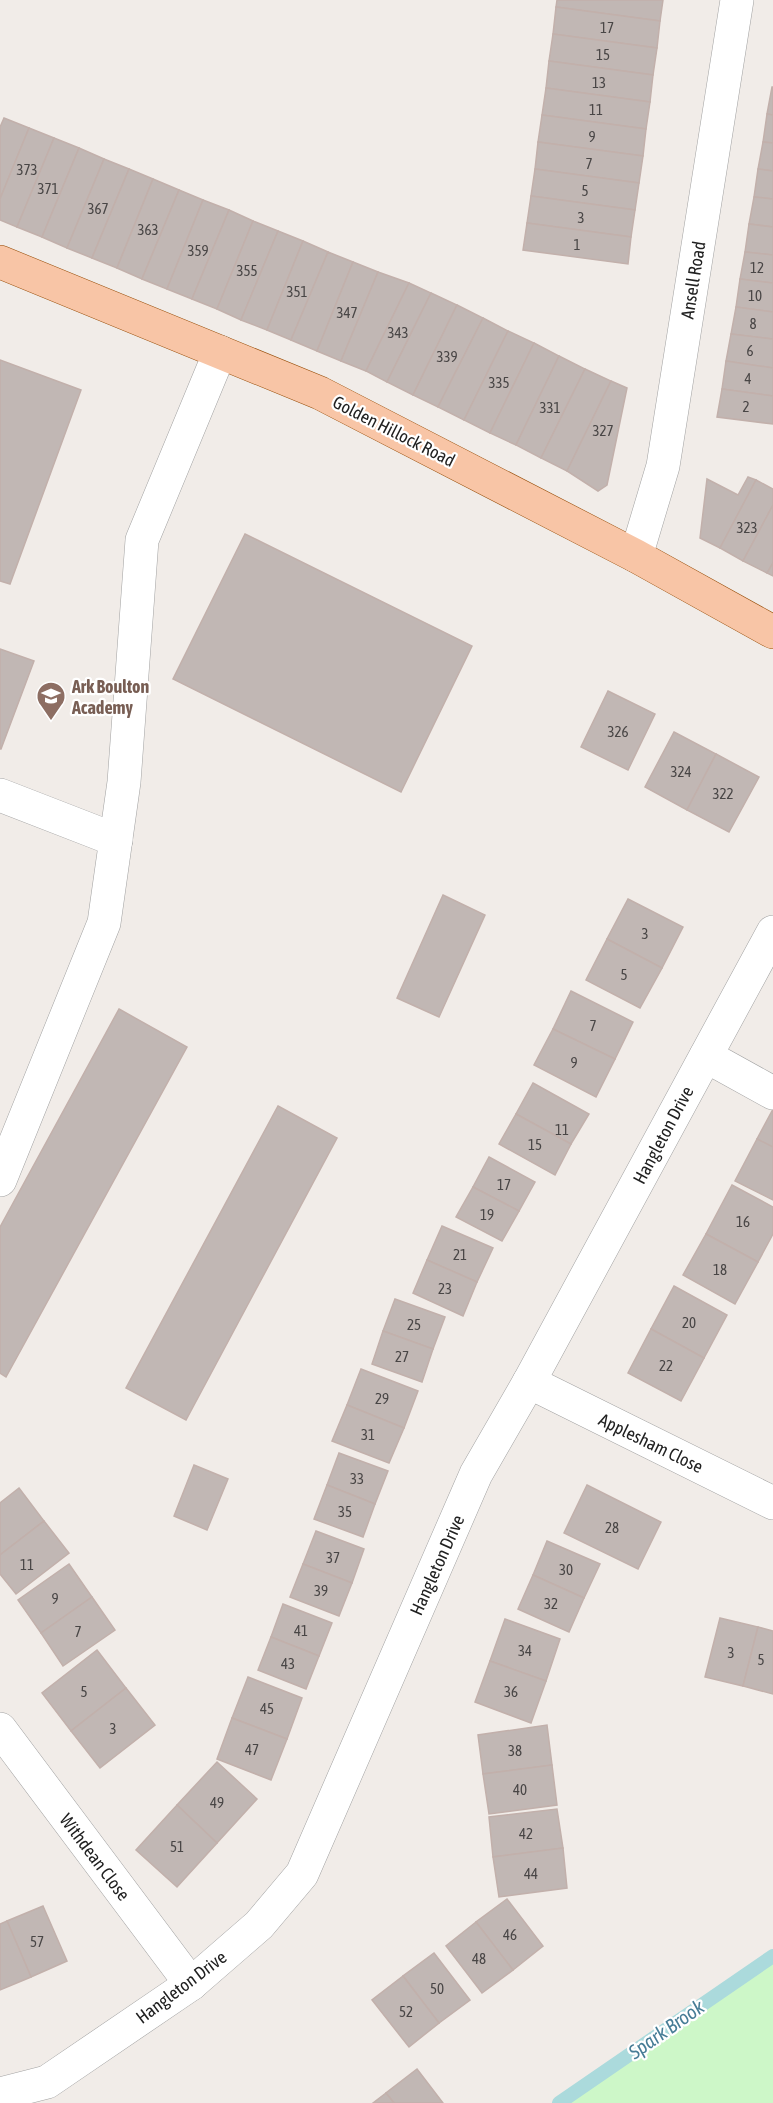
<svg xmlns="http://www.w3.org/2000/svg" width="773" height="2103" font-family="'Asap Condensed',sans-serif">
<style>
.park{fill:#cdf7c8}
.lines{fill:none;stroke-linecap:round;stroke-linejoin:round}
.stream{stroke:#abdadc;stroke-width:14}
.building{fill:#c1b7b4;stroke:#c2b0ab;stroke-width:1.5}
.minor-casing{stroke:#a2a2a2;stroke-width:34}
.major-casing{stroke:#964c07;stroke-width:34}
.minor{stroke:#fff;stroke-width:33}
.major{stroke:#f8c5a6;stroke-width:33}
.labels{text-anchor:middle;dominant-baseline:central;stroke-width:4.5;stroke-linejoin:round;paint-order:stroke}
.number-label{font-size:15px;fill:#494646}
.street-label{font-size:18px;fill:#212121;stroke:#fff}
.education-label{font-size:18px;font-weight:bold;fill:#785e54;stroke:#fff;text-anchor:start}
.water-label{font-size:20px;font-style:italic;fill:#477d96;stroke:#fff}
</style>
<rect width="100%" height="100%" fill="#f1ece8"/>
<path class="park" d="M773,1956V2103H559Z"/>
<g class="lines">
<path class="stream" d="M559,2103L773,1956"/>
</g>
<g class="building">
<path d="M557,0H663L660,21L556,7Z"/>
<path d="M556,7L660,21L657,48L553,34Z"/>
<path d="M553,34L657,48L653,75L549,61Z"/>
<path d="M549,61L653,75L650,102L546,88Z"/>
<path d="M772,87H773V115L767,114Z"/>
<path d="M546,88L650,102L646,129L542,115Z"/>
<path d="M767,114L773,115V143L763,142Z"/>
<path d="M542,115L646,129L643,156L538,142Z"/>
<path d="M4,118L29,128L0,199V127Z"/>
<path d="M29,128L54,138L17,227L0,220V199Z"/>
<path d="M54,138L79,148L42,237L17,227Z"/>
<path d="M538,142L643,156L639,183L535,169Z"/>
<path d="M763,142L773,143V171L758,169Z"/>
<path d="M79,148L104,159L67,248L42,237Z"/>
<path d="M104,159L129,169L92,258L67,248Z"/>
<path d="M129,169L153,179L117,268L92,258Z"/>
<path d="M535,169L639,183L635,210L531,196Z"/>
<path d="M758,169L773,171V199L754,197Z"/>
<path d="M153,179L179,190L142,279L117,268Z"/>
<path d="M179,190L203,200L167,289L142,279Z"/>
<path d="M531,196L635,210L631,237L527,223Z"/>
<path d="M754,197L773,199V227L749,224Z"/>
<path d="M203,200L229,210L192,299L167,289Z"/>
<path d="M229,210L253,221L217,309L192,299Z"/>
<path d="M253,221L278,231L241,320L217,309Z"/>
<path d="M527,223L631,237L628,264L523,250Z"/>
<path d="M749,224L773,227V255L745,252Z"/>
<path d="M278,231L303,241L267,330L241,320Z"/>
<path d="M303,241L328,252L291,340L267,330Z"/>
<path d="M328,252L353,262L317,351L291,340Z"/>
<path d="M745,252L773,255V283L740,279Z"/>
<path d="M353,262L378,272L341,361L317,351Z"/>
<path d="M378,272L409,283L366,371L341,361Z"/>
<path d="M740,279L773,283V312L736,307Z"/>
<path d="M409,283L431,293L387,382L366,371Z"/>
<path d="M431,293L457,305L413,395L387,382Z"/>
<path d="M457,305L483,318L438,407L413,395Z"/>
<path d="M736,307L773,312V339L731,334Z"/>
<path d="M483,318L508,331L464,420L438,407Z"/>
<path d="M508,331L534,343L490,433L464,420Z"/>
<path d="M731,334L773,339V368L726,361Z"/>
<path d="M534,343L559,356L516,445L490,433Z"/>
<path d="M559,356L585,369L541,458L516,445Z"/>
<path d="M0,360L81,390L10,584L0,581Z"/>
<path d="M726,361L773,368V396L722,389Z"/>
<path d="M585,369L611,381L567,471L541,458Z"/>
<path d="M611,381L627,388L607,485L598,491L567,471Z"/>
<path d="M722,389L773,396V424L717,417Z"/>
<path d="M748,477L756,480L720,548L700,538L707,479L738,495Z"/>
<path d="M756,480L773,489V505L743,561L720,548Z"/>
<path d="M773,505V563L767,573L743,561Z"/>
<path d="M245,534L472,646L401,792L173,679Z"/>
<path d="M773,563V576L767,573Z"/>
<path d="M0,649L34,661L1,749H0Z"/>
<path d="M608,691L655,714L628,770L581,747Z"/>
<path d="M674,732L716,754L687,810L645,787Z"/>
<path d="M716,754L759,777L729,832L687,810Z"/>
<path d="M443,895L485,915L439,1017L397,998Z"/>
<path d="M628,899L683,927L662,968L607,939Z"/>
<path d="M607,939L662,968L640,1008L586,980Z"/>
<path d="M571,991L633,1022L615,1059L553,1029Z"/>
<path d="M119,1009L187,1047L6,1377L0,1373V1227Z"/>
<path d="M553,1029L615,1059L596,1097L534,1065Z"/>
<path d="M533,1083L589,1114L571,1144L516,1114Z"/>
<path d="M278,1106L337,1138L186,1420L126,1388Z"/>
<path d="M773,1109V1147L757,1139Z"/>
<path d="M516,1114L571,1144L555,1175L499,1144Z"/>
<path d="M757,1139L773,1147V1200L735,1181Z"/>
<path d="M489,1157L535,1182L519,1211L473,1187Z"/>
<path d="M732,1185L773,1207V1234L758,1262L706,1234Z"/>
<path d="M473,1187L519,1211L502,1241L456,1217Z"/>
<path d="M442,1226L493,1248L477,1282L427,1260Z"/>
<path d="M706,1234L758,1262L735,1304L683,1275Z"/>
<path d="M427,1260L477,1282L463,1316L413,1293Z"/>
<path d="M674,1286L727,1315L704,1358L651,1329Z"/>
<path d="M395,1299L445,1317L433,1349L383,1331Z"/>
<path d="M651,1329L704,1358L681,1401L628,1373Z"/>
<path d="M383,1331L433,1349L422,1382L372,1364Z"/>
<path d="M361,1369L418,1391L404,1428L347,1405Z"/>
<path d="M347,1405L404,1428L389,1463L332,1441Z"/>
<path d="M339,1453L388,1471L375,1504L327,1485Z"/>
<path d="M194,1465L228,1479L207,1530L174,1516Z"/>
<path d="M327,1485L375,1504L363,1537L314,1519Z"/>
<path d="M587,1485L661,1522L638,1569L564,1533Z"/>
<path d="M19,1488L44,1521L0,1555V1503Z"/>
<path d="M44,1521L69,1553L16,1594L0,1574V1555Z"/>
<path d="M316,1531L364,1549L352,1583L303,1564Z"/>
<path d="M547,1541L600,1564L584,1598L533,1575Z"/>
<path d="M69,1564L92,1597L41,1633L18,1600Z"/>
<path d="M303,1564L352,1583L339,1616L290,1597Z"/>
<path d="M533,1575L584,1598L569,1632L518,1609Z"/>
<path d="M92,1597L115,1630L63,1666L41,1633Z"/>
<path d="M283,1604L332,1623L319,1656L271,1637Z"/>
<path d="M720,1618L758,1627L743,1686L705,1677Z"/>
<path d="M505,1619L560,1639L546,1681L490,1661Z"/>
<path d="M758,1627L773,1631V1694L743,1686Z"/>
<path d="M271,1637L319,1656L306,1689L258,1670Z"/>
<path d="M97,1650L126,1688L71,1731L42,1693Z"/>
<path d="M490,1661L546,1681L531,1723L475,1702Z"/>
<path d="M248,1677L302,1698L287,1739L232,1718Z"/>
<path d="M126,1688L155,1725L100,1768L71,1731Z"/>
<path d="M232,1718L287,1739L271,1780L217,1759Z"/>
<path d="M547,1725L552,1765L483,1774L478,1735Z"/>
<path d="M217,1762L257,1799L217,1843L177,1805Z"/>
<path d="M552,1765L557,1805L489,1814L483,1774Z"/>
<path d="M177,1805L217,1843L177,1887L136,1850Z"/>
<path d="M557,1809L563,1848L493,1857L489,1817Z"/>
<path d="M563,1848L567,1888L499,1897L493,1857Z"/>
<path d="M507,1899L543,1946L513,1970L476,1922Z"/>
<path d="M43,1906L67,1961L31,1977L7,1921Z"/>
<path d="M7,1921L31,1977L0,1990V1924Z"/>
<path d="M476,1922L513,1970L482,1993L446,1946Z"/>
<path d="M434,1953L470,2000L439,2023L403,1976Z"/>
<path d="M403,1976L439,2023L409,2047L372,2000Z"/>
<path d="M417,2069L443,2103H394L386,2093Z"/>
<path d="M386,2093L394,2103H373Z"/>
</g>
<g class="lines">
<g class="minor-casing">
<g id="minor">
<path d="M636,556L663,466L737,0"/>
<path d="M0,795L116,840"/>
<path d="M706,1056L773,1093"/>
<path d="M0,1180L104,923L124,782L142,540L220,352"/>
<path d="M529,1382L773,1503"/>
<path d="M0,1729L191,1984"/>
<path d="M0,2094L47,2082L191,1984L259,1925L302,1874L476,1474L529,1382L773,932"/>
</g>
</g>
<g class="major-casing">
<path id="major" d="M0,262L320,393L636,556L773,632"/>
</g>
<use href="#minor" class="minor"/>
<use href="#major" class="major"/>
</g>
<defs>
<g id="school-pin" transform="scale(1.5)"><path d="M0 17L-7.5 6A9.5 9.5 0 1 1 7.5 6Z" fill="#8d6e63" stroke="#fff"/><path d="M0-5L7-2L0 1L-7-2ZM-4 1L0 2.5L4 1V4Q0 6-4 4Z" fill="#fff"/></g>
</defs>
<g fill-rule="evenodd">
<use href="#school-pin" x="51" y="696"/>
</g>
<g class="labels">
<g class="number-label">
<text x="607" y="27">17</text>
<text x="603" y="54">15</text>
<text x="599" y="82">13</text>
<text x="596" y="109">11</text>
<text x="592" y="136">9</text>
<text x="589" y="163">7</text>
<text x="27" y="169">373</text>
<text x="48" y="188">371</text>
<text x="585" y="190">5</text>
<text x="98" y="208">367</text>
<text x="581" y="217">3</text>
<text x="148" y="229">363</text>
<text x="577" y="244">1</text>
<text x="198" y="250">359</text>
<text x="757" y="267">12</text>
<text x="247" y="270">355</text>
<text x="297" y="291">351</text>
<text x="755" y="295">10</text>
<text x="347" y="312">347</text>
<text x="753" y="323">8</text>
<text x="398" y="332">343</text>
<text x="750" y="350">6</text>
<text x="447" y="356">339</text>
<text x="748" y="378">4</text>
<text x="499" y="382">335</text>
<text x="746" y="406">2</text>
<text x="550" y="407">331</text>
<text x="603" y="430">327</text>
<text x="747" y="527">323</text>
<text x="618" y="731">326</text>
<text x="681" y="771">324</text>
<text x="723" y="793">322</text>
<text x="645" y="933">3</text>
<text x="624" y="974">5</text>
<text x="593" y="1025">7</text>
<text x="574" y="1062">9</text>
<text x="562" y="1129">11</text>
<text x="535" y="1144">15</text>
<text x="504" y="1184">17</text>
<text x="487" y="1214">19</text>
<text x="743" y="1221">16</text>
<text x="460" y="1254">21</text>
<text x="720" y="1269">18</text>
<text x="445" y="1288">23</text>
<text x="689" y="1322">20</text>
<text x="414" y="1324">25</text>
<text x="402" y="1356">27</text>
<text x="666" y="1365">22</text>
<text x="382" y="1398">29</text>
<text x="368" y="1434">31</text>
<text x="357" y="1478">33</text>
<text x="345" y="1511">35</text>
<text x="612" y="1527">28</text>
<text x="333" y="1557">37</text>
<text x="27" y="1564">11</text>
<text x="566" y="1569">30</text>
<text x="321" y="1590">39</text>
<text x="55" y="1598">9</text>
<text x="551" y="1603">32</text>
<text x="301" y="1630">41</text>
<text x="78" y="1631">7</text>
<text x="525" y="1650">34</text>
<text x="731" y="1652">3</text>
<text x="761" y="1659">5</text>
<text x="288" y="1663">43</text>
<text x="84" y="1691">5</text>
<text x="511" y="1691">36</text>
<text x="267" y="1708">45</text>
<text x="113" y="1728">3</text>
<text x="252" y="1749">47</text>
<text x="515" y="1750">38</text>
<text x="520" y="1789">40</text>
<text x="217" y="1802">49</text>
<text x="526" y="1833">42</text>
<text x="177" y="1846">51</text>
<text x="531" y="1873">44</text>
<text x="510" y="1934">46</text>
<text x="37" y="1941">57</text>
<text x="479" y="1958">48</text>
<text x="437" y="1988">50</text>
<text x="406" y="2011">52</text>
</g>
<g class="street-label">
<text transform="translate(693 280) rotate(-81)">Ansell Road</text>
<text transform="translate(394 431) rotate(27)">Golden Hillock Road</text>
<text transform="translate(663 1135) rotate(-62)">Hangleton Drive</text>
<text transform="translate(651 1443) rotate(26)">Applesham Close</text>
<text transform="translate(437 1565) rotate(-66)">Hangleton Drive</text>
<text transform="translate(95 1857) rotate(53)">Withdean Close</text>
<text transform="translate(181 1987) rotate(-37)">Hangleton Drive</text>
</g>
<g class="education-label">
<text x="72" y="686">Ark Boulton<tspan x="72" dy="21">Academy</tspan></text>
</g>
<g class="water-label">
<text transform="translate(666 2029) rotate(-35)">Spark Brook</text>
</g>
</g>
</svg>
